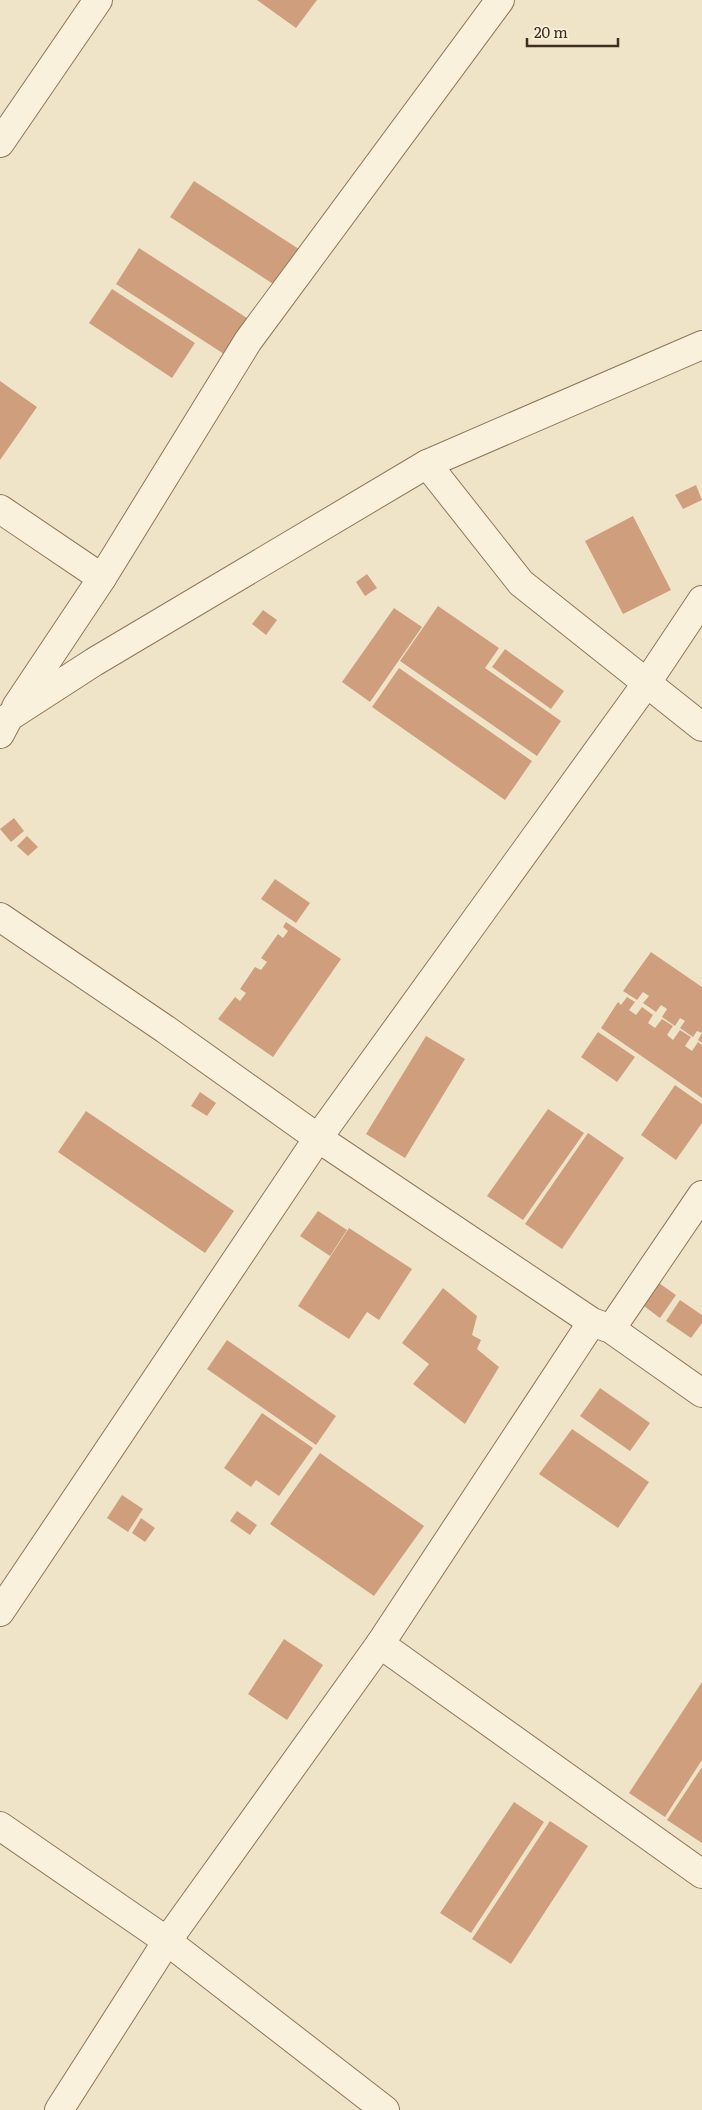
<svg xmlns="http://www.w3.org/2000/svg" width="702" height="2110" font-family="Literata,serif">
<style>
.building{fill:#cf9f7d}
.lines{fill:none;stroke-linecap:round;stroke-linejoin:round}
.street-casing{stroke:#8d765c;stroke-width:30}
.street{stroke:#faf1dc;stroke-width:28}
</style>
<rect width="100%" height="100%" fill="#f0e4c8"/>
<g class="building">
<path d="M257,0H317L296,28Z"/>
<path d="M194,181L308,255L284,291L170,217Z"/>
<path d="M139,248L250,320L227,356L116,284Z"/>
<path d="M112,289L195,343L172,378L89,323Z"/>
<path d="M0,381L37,407L0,460Z"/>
<path d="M696,485L702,500L683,509L675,495Z"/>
<path d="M633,516L671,590L623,614L585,541Z"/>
<path d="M367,574L377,588L365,596L356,582Z"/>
<path d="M438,606L499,648L485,668L561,721L537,756L400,661Z"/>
<path d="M394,608L422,627L370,702L342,682Z"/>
<path d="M263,610L277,620L266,635L252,624Z"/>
<path d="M505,649L564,691L551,709L492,667Z"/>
<path d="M399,668L532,761L505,800L372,707Z"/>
<path d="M14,818L24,831L11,842L0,829Z"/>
<path d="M27,836L38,847L28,856L17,846Z"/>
<path d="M275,879L310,903L296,923L261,899Z"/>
<path d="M286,922L341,959L273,1057L218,1019L235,997L240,1001L246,993L240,989L255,967L261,970L267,962L261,958L278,934L283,938L288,931L283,927Z"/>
<path d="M651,952L702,987V1043L698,1040L702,1033L697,1031L693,1037L680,1028L685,1021L680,1018L675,1026L662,1017L667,1009L661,1005L656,1012L643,1003L649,996L643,992L637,1000L623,991Z"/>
<path d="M627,997L635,1002L629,1010L636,1015L642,1007L653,1015L648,1023L655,1028L662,1019L673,1026L667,1035L673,1040L680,1030L691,1037L685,1046L692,1051L698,1042L702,1045V1098L601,1028L618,1002L621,1005Z"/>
<path d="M598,1032L635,1057L617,1082L581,1057Z"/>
<path d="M426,1036L465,1059L405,1158L366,1134Z"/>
<path d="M675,1085L702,1104V1123L676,1160L641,1135Z"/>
<path d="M200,1092L216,1103L207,1116L191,1106Z"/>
<path d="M548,1109L584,1133L523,1220L487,1196Z"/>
<path d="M86,1111L234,1211L205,1253L58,1152Z"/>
<path d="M588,1133L624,1158L562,1249L525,1224Z"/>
<path d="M318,1211L347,1230L330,1256L300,1236Z"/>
<path d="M349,1228L412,1269L379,1320L367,1312L349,1339L298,1306Z"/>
<path d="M656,1281L676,1295L660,1318L640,1303Z"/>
<path d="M443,1288L477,1316L472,1335L481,1340L477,1349L499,1367L465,1424L413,1384L429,1364L402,1343Z"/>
<path d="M680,1300L702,1315V1323L691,1338L666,1321Z"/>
<path d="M227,1340L336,1416L316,1445L207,1369Z"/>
<path d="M600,1388L650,1423L630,1451L580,1416Z"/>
<path d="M262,1413L313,1448L279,1496L256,1480L251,1487L224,1468Z"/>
<path d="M572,1429L649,1482L618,1528L539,1474Z"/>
<path d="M320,1453L424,1526L374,1596L270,1524Z"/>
<path d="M122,1495L143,1509L128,1532L107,1518Z"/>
<path d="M237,1511L257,1525L250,1535L230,1521Z"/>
<path d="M141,1518L155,1528L145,1542L132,1533Z"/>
<path d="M284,1639L323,1665L287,1720L248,1694Z"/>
<path d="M702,1682V1760L665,1817L629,1793Z"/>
<path d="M702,1767V1843L667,1820Z"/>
<path d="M514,1802L544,1822L471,1933L440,1913Z"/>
<path d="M550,1821L588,1846L511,1964L472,1939Z"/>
</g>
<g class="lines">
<g class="street-casing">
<g id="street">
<path d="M0,143L98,0"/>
<path d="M427,464L521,583L702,727"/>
<path d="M0,509L102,578L16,707"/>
<path d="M102,578L248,341L500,0"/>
<path d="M0,734L9,717L94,662L427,464L702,345"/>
<path d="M0,917L165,1029L318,1138L592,1322L611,1329L702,1393"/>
<path d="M611,1329L702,1195"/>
<path d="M0,1612L318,1138L646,684L702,600"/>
<path d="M380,1644L702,1874"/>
<path d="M0,1826L167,1941L385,2110"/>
<path d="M59,2110L167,1941L380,1644L592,1322"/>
</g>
</g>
<use href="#street" class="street"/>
</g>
<path d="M527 38v8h91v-8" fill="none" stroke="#3d2e20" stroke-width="2.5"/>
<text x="534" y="38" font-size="15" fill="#3d2e20" stroke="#f7eed8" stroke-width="4" paint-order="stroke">20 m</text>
</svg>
